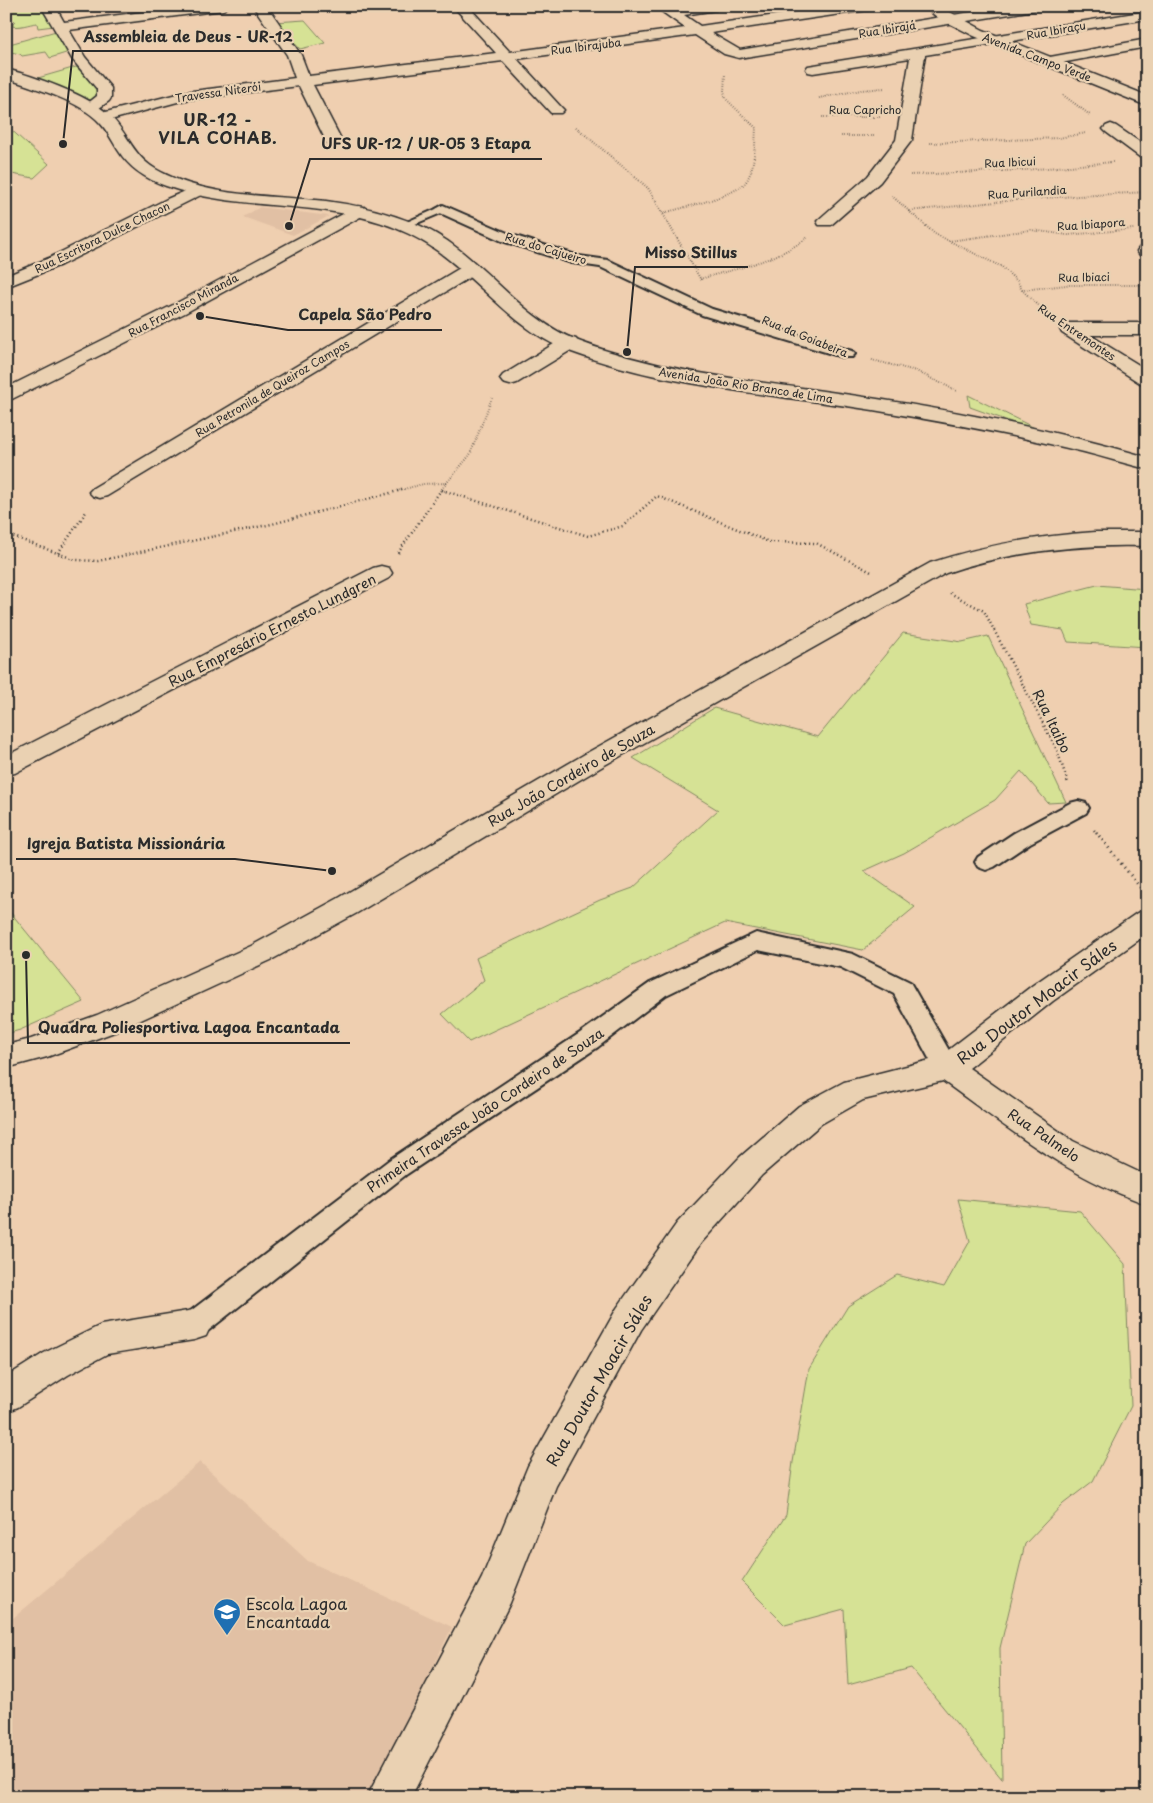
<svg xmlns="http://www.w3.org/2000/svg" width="1153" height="1803" font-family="'Playpen Sans',sans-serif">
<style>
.built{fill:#e1c0a4}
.green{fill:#d6e295;stroke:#808660}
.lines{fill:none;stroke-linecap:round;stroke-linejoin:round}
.service-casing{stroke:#2b2b2b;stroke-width:4}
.pedestrian-casing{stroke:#2b2b2b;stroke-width:4}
.minor-casing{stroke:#2b2b2b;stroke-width:3}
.secondary-casing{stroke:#2b2b2b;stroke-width:3}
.path-far2{stroke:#2b2b2b;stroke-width:2;stroke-dasharray:0.5 2;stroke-linecap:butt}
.path-far1{stroke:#2b2b2b;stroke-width:2.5;stroke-dasharray:1 3;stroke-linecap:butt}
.path{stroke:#2b2b2b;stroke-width:3;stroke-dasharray:1 4;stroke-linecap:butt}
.service{fill:#ead1b2;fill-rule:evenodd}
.pedestrian{fill:#ead1b2;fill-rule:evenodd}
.minor{fill:#ead1b2;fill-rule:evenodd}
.secondary{fill:#ead1b2;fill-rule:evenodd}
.labels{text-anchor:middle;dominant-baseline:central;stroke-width:4.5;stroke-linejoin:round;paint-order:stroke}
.far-street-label{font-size:11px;fill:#2b2b2b;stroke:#ead1b2}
.street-label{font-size:14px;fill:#2b2b2b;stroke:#ead1b2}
.far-district-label{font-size:16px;font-weight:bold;letter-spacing:1px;fill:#2b2b2b;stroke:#ead1b2}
.near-street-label{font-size:16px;fill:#2b2b2b;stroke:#ead1b2}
.near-poi-label{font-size:16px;fill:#2b2b2b;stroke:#ead1b2;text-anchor:start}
.leader{fill:none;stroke:#2b2b2b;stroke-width:2}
.callout-dot{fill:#2b2b2b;stroke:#ead1b2;stroke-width:2}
.callout-label{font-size:15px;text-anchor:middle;font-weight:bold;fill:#2b2b2b;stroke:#ead1b2;stroke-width:4.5;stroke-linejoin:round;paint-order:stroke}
</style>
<rect width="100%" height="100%" fill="#efcfb0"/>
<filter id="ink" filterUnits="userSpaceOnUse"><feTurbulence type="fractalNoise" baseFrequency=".02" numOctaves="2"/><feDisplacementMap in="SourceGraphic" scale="10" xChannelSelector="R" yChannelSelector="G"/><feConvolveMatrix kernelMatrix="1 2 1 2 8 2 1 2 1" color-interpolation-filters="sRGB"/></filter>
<g filter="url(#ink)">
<g class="built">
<path d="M260,207L329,216L293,235L243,217Z"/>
<path d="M200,1462L308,1561L452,1627L380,1777L364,1797H6V1624Z"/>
</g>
<g class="green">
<path d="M6,6H42L54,26L38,28L37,23C28,24 20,28 12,26L15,21L6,20Z"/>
<path d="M305,20L325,43L300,49L275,22Z"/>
<path d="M56,31L69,52L50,58L46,52L22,56L20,54L6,51V45Z"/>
<path d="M76,67L103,91L90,107L31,80Z"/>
<path d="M6,125L49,164L34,178L6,173Z"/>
<path d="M968,395L1055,438L970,407Z"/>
<path d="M1097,585L1147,589V647L1068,642L1063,630L1031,625L1024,604Z"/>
<path d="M903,633L962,642L988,636L1066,802L1048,803L1021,771L995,800L904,853L864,871L915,907L863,950L725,923L469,1042L442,1014L484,980L476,958L600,900L633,888L718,810L633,758L714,708L818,737Z"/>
<path d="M6,907L84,1002L20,1030L6,1034Z"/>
<path d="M958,1199L1080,1211L1125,1264L1131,1406L1093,1481L1063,1504L1025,1544L1000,1648L1002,1779L911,1668L848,1685L844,1609L785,1625L742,1582L786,1515L793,1462L809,1369L848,1306L897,1275L944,1287L970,1241Z"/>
</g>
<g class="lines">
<g class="service-casing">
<path id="service" d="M443,206L448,209L446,211L408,227H402L400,225Z"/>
</g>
<g class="pedestrian-casing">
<g id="pedestrian">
<path d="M443,205L512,235L579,256L608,260L712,309L852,351L855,354L852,357H842L702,315L600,267L572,263L502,241L438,212L436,209Z"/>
<path d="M1078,801L1086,803L1089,808L1086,813L1030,843L994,867L986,870L978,867L975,862L978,857L1014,833L1070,803Z"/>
<path d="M756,933L853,954L910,982L959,1068L956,1075L947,1078L938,1075L894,994L840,967L758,950L666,995L598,1047L407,1174L204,1334L194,1337L184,1334L180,1325L184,1316L389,1160L580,1033L650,983Z"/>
</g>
</g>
<g class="minor-casing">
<g id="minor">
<path d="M41,6H55L64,22L190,6H230L223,10L69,30L85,57L111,88V98L109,101L95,111H85L82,108L97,96V89L72,59Z"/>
<path d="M253,6H267L301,55L309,76L496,53L453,6H468L510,52L685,28L654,6H670L674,8L688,6H723L716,10L684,15L700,26L838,6H875L868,10L711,33L740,50L1008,6H1041L1034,10L739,58L724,54L695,35L517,59L561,107L564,110L561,113H551L503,61L313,85L342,141L340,144H328L326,141L299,86L185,100L103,122L98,120L95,117L98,114L185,92L295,78L287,55Z"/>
<path d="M1147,11V19L925,55L912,140L880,182L831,225H819L817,221L868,176L896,140L910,58L813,73L808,72L806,69L808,66Z"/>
<path d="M1147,39V47L1050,65L1045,64L1043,61L1045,58L1050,57Z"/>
<path d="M1111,124L1116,126L1147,147V160L1141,158L1106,132L1103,129L1106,126Z"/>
<path d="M197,186L203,188L205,191L203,194L61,265L6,287V276L49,258L167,199Z"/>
<path d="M358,206L364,207L366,211L364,215L185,313L6,402V388L173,305Z"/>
<path d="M1146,246L1147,256L1140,255L1137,251L1140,247Z"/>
<path d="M471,264L477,265L480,269L477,273L107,496L100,498L93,496L89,492L93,488L465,265Z"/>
<path d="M1069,323H1147V335H1090L1147,370V385L1140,383L1062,333L1060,329L1062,325Z"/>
<path d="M569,337L576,339L578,343L576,347L517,383L510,385L503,383L500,379L503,375L562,339Z"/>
<path d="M381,566L389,568L392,573L389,578L15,773L6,775V756L373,568Z"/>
<path d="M1147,910V934L1053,1001L969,1068L1073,1141L1147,1176V1204C1069,1178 1008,1128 943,1081L863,1100L821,1124L762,1175L701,1243L641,1330L556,1486L510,1603L411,1797H367L482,1578L528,1466L617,1308L677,1223L740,1157L799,1106L844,1082L938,1058L1033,985L1137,913Z"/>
<path d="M194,1310L206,1314L211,1325L206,1336L194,1340L107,1354L68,1375L18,1407L6,1412V1377L44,1353L101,1325Z"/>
</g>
</g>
<g class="secondary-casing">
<g id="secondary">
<path d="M923,6H939L983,30L1138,92L1147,96V106L974,36L937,17Z"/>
<path d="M6,69C33,76 88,95 108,114C130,134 131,157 161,172C211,198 271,195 326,201C357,205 387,212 416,224C480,250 515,318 581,342C662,372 746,380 830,392C937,407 1043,427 1147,457V469C1119,462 1091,453 1063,447C1000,432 937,421 873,410C770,394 667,387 569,351C505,327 470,263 409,234C334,197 245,214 166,186C146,179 129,168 118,150C111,139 106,128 96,119C73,98 35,89 6,78Z"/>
<path d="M1095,532H1147V546C1078,544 1011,551 946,573L603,766L357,913L271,960L117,1031L47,1057L6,1068V1045L31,1039L97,1015L251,946L337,899L585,754L930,563C984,545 1038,536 1095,532Z"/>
</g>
</g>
<g class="path-far2">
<path d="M1063,95L1090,115"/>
<path d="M819,98L861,90L885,88"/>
<path d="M822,117H880"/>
<path d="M576,127L648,188L701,280"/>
<path d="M841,136H875"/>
<path d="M930,143L1059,138L1086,133"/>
<path d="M910,175L1025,170L1113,162"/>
<path d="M892,196L935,234L1002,267L1017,281L1022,290L1048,314"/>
<path d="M908,211L1026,199L1147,192"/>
<path d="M663,213C682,208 731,197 744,184C755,173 755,143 756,128L726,99L724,91L725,74"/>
<path d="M949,241L1031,230L1068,235L1134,229"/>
<path d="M700,279C737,268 777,261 808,237"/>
<path d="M1022,290L1067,285H1147"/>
<path d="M872,360L916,371L957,391"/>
<path d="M442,490L445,491"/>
<path d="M397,491L423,484L447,483"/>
<path d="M440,491L470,455L492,398"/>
</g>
<g class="path-far1">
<path d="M442,490L588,536L623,526L657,496L769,542L816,543L873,573"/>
<path d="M6,534L76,560L98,561L272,524L402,490"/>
<path d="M58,553L86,512"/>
<path d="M398,553L441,490"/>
<path d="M950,593L984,611L1057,750L1068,783"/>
<path d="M1094,830L1097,834"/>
</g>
<path class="path" d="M1096,832L1143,891"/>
<use href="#service" class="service"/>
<use href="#pedestrian" class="pedestrian"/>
<use href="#minor" class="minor"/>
<use href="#secondary" class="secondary"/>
</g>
</g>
<defs>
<g id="school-pin" transform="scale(1.4375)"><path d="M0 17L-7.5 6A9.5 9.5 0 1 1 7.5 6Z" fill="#1f6fb2" stroke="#ead1b2"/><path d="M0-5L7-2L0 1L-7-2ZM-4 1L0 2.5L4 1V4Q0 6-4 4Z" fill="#fff"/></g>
</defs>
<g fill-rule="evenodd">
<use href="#school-pin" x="227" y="1612"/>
</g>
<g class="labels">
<g class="far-street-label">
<text transform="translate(887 29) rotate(-9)">Rua Ibirajá</text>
<text transform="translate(1056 30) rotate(-10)">Rua Ibiraçu</text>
<text transform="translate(586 46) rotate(-7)">Rua Ibirajuba</text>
<text transform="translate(1037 57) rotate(21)">Avenida Campo Verde</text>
<text transform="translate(218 92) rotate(-8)">Travessa Niterói</text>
<text x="865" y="109">Rua Capricho</text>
<text transform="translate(1010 162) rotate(-3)">Rua Ibicui</text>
<text transform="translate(1027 192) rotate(-4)">Rua Purilandia</text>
<text transform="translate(1091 224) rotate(-4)">Rua Ibiapora</text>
<text transform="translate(102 237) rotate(-26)">Rua Escritora Dulce Chacon</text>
<text transform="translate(546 248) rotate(17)">Rua do Cajueiro</text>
<text transform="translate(1084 277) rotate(-1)">Rua Ibiaci</text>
<text transform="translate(183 305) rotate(-28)">Rua Francisco Miranda</text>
<text transform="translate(1077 332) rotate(34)">Rua Entremontes</text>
<text transform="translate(805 336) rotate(22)">Rua da Goiabeira</text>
<text transform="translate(746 385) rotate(9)">Avenida João Rio Branco de Lima</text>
<text transform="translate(272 388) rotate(-31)">Rua Petronila de Queiroz Campos</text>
</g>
<g class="street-label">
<text transform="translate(272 630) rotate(-27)">Rua Empresário Ernesto Lundgren</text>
<text transform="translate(1052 721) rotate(64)">Rua Itaibo</text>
<text transform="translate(571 775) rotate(-30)">Rua João Cordeiro de Souza</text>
<text transform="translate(485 1110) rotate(-34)">Primeira Travessa João Cordeiro de Souza</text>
<text transform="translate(1044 1135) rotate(34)">Rua Palmelo</text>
</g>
<g class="far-district-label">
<text x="218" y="119">UR-12 -<tspan x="218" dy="18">VILA COHAB.</tspan></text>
</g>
<g class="near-street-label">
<text transform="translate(1036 1001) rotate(-37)">Rua Doutor Moacir Sáles</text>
<text transform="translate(598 1380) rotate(-60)">Rua Doutor Moacir Sáles</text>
</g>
<g class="near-poi-label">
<text x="246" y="1603">Escola Lagoa<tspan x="246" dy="18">Encantada</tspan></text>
</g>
</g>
<path class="leader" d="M63 144L73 51H304M289 226L310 159H542M627 352L635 267H748M200 316L288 330H442M332 871L235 859H16M26 955L28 1043H350"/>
<g class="callout-dot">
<circle cx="63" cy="144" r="5"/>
<circle cx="289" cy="226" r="5"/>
<circle cx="627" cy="352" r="5"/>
<circle cx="200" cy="316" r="5"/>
<circle cx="332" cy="871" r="5"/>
<circle cx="26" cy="955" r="5"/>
</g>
<g class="callout-label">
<text x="188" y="42">Assembleia de Deus - UR-12</text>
<text x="426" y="149">UFS UR-12 / UR-05 3 Etapa</text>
<text x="691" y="258">Misso Stillus</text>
<text x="365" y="320">Capela São Pedro</text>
<text x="126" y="849">Igreja Batista Missionária</text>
<text x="189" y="1033">Quadra Poliesportiva Lagoa Encantada</text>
</g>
<rect width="1153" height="1803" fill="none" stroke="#ead1b2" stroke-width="25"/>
<rect x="12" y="12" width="1128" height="1778" fill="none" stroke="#2b2b2b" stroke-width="2" filter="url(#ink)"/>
</svg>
